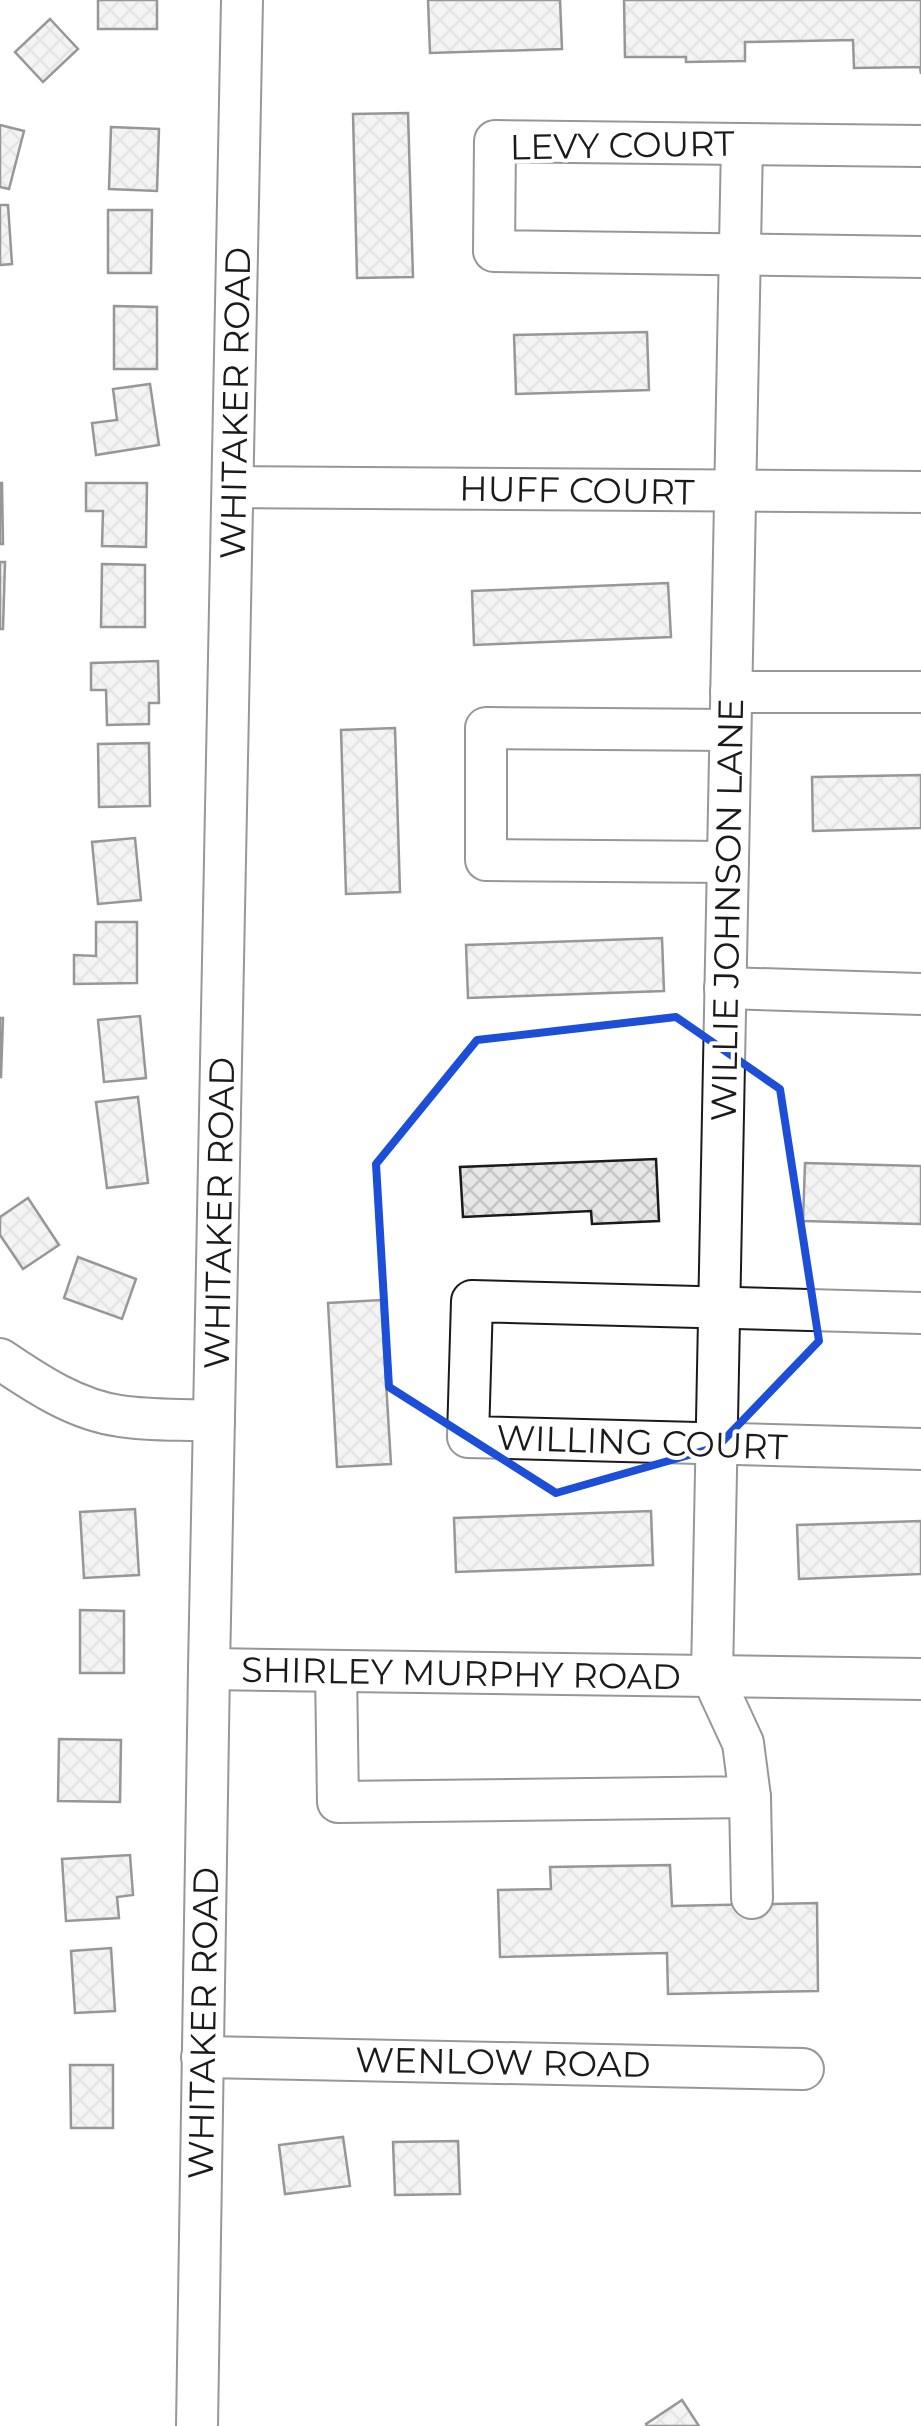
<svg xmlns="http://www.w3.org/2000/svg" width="921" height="2426" font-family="Montserrat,sans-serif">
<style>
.building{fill:url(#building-cross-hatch);stroke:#1a1a1a;stroke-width:2.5}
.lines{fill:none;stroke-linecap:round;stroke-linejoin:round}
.minor-casing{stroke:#1a1a1a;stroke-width:44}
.minor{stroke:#fff;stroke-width:40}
.marked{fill:none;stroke:#1d4ed8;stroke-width:8;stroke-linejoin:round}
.labels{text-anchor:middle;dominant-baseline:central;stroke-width:8;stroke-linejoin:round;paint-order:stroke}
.street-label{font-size:35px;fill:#1a1a1a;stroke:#fff}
</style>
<defs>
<pattern id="building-cross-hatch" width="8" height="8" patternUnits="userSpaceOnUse" patternTransform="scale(2.5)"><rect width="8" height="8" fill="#e6e6e6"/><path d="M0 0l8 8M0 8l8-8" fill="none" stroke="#c5c5c5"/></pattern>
</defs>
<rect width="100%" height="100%" fill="#fff"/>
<g class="building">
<rect x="98" y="0" width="59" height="29"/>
<path d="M428,0H560L562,49L430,53Z"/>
<path d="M624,0H921V74L920,67L854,68L853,40L745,42V61L686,62V57H625Z"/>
<path d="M50,19L78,49L43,82L15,52Z"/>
<path d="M408,113L413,277L357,278L353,114Z"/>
<path d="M0,125L24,131L9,189L0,187Z"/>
<path d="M111,127L159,129L157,191L109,189Z"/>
<path d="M0,205H8L12,264L0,265Z"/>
<path d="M108,210H152L151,273H108Z"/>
<path d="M114,306L157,307V369H114Z"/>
<path d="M647,332L649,390L516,394L514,335Z"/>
<path d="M150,384L159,445L96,455L92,423L117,420L113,389Z"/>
<path d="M0,483H2L3,544H0Z"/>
<path d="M86,483H147L146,547L102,546L103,511H86Z"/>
<path d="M0,562H5L3,629H0Z"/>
<path d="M102,564L145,565V627H101Z"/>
<path d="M668,583L671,637L474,645L472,591Z"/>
<path d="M158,661L159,703H149V724L107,725L106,690H91V663Z"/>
<path d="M395,728L400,892L346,894L341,730Z"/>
<path d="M149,743L150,806L99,807L98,744Z"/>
<path d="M921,775V828L813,831L812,777Z"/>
<path d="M135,838L141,900L98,904L92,842Z"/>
<path d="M96,922H137V983L74,984V955L96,956Z"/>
<path d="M662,938L664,991L468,998L466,945Z"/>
<path d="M140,1016L146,1078L104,1082L98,1020Z"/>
<path d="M0,1018H3L1,1077H0Z"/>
<path d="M138,1097L148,1183L107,1188L96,1102Z"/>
<path d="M656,1159L659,1221L592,1224L591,1211L463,1217L460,1167Z"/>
<path d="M805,1163L921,1166V1224L803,1221Z"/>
<path d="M28,1198L59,1245L23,1269L0,1235V1217Z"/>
<path d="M78,1257L136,1279L122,1319L64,1298Z"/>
<path d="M381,1300L391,1464L337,1467L328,1303Z"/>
<path d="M135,1509L139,1575L84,1578L80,1512Z"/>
<path d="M651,1511L653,1565L456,1572L454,1518Z"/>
<path d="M921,1521V1574L799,1579L797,1525Z"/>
<path d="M80,1610L124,1611V1673H80Z"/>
<path d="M59,1739L121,1740L120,1802L58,1801Z"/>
<path d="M130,1855L133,1895L117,1897L119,1918L66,1921L62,1859Z"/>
<path d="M670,1865L672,1906L817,1903L818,1991L668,1994L667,1953L500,1957L498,1890L551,1889L550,1867Z"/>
<path d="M111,1948L115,2011L75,2013L71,1951Z"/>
<path d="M70,2065H113V2128H71Z"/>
<path d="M343,2137L350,2186L285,2194L279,2145Z"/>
<path d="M458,2141L460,2194L395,2195L393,2142Z"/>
<path d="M682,2400L699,2426H647L646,2424Z"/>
</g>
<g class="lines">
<g class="minor-casing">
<g id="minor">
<path d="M921,146L495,141L494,251L921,257"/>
<path d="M233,487L921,492"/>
<path d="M731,692H921"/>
<path d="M728,862L486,860V728L730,730"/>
<path d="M725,988L921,994"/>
<path d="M921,1313L472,1301L468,1437L921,1449"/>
<path d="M0,1359C37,1384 76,1410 120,1416C150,1421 183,1419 214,1421"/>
<path d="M209,1669L921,1679"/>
<path d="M336,1671L338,1802L750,1797L743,1743L712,1676L742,144"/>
<path d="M750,1797L752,1898"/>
<path d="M202,2057L803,2069"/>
<path d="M197,2426L209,1669L242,0"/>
</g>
</g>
<use href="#minor" class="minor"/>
</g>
<path d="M0 0H921V2426H0ZM676,1017L780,1089L819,1341L717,1447L556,1493L389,1387L376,1164L477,1040Z" fill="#fff" fill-opacity=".55" fill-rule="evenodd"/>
<path class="marked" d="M676,1017L780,1089L819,1341L717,1447L556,1493L389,1387L376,1164L477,1040Z"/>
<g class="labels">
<g class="street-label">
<text transform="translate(622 145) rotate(-1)">LEVY COURT</text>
<text transform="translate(235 403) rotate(-89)">WHITAKER ROAD</text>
<text transform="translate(577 490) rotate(1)">HUFF COURT</text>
<text transform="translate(727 910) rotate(-89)">WILLIE JOHNSON LANE</text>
<text transform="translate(219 1213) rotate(-89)">WHITAKER ROAD</text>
<text transform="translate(642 1442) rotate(2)">WILLING COURT</text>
<text transform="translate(461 1673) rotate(1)">SHIRLEY MURPHY ROAD</text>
<text transform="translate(203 2023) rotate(-89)">WHITAKER ROAD</text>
<text transform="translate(503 2062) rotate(1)">WENLOW ROAD</text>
</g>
</g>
</svg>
